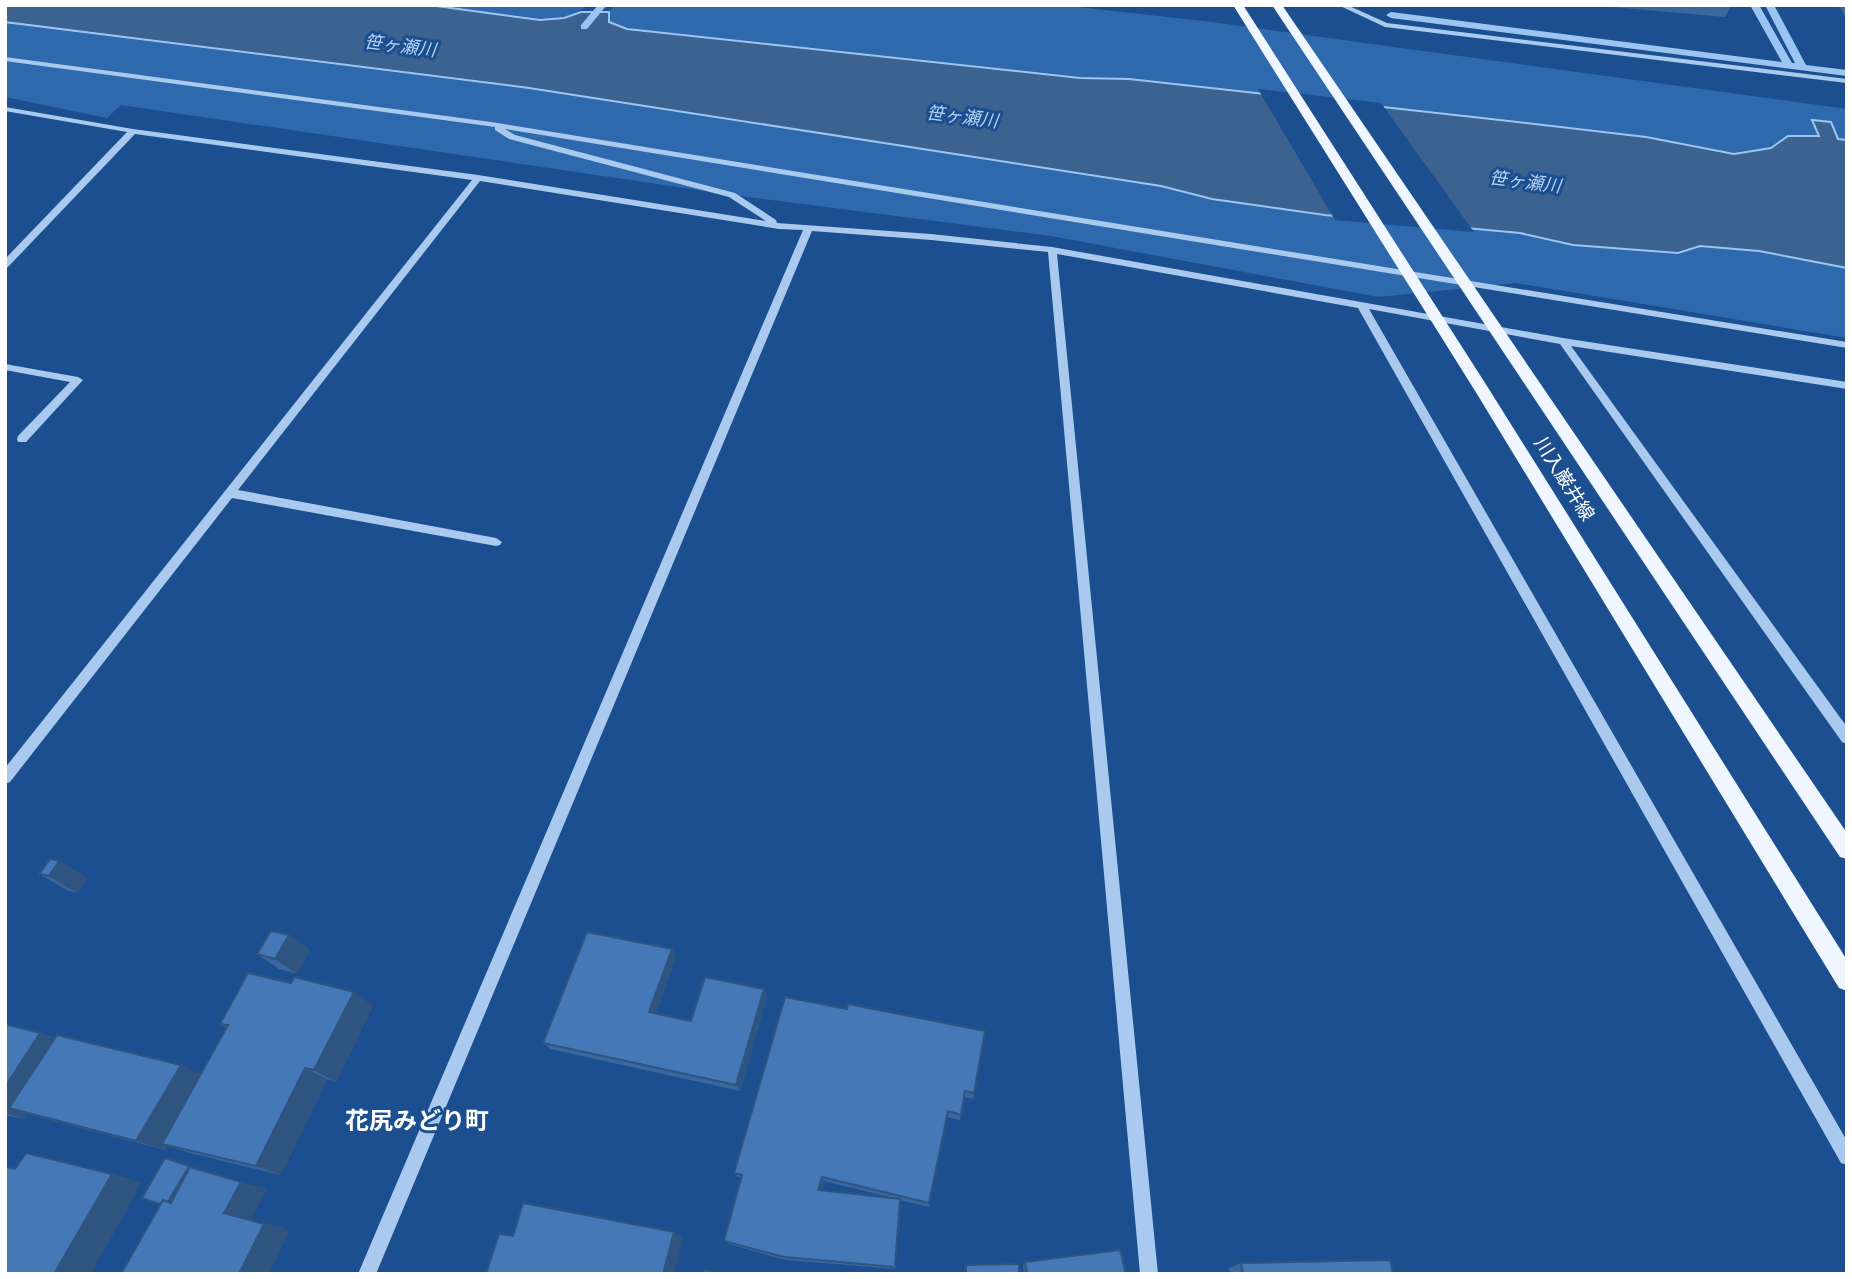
<svg xmlns="http://www.w3.org/2000/svg" width="1852" height="1279" font-family="Signika,'Noto Sans JP',sans-serif">
<style>
.green{fill:#2e69ad}
.water{fill:#3c6290;stroke:#9cc4f0;stroke-width:2}
.pier{fill:#1b4f8f}
.lines{fill:none;stroke-linecap:round;stroke-linejoin:round}
.stream{fill:#9cc4f0;fill-rule:evenodd}
.minor{fill:#a9c9ee;fill-rule:evenodd}
.major{fill:#f0f6ff;fill-rule:evenodd}
.wall{fill:#3a679d;fill-rule:evenodd}
.shaded-wall{fill:#305480}
.building{fill:#4478b7;stroke:#305480;stroke-width:2}
.labels{text-anchor:middle;dominant-baseline:central;stroke-width:6;stroke-linejoin:round;paint-order:stroke}
.far-water-label{font-size:18px;font-style:italic;fill:#b5d3f5;stroke:#1b4f8f}
.street-label{font-size:19px;fill:#fff;stroke:#1b4f8f}
.near-neighbourhood-label{font-size:24px;font-weight:bold;fill:#fff;stroke:#1b4f8f}
</style>
<rect width="100%" height="100%" fill="#1b4f8f"/>
<g class="green">
<path d="M429,5H587C560,34 466,10 429,5Z"/>
<path d="M615,5H1060L1212,22L1847,109V140L1838,139L1812,121L1820,136H1788L1771,148L1734,154L1646,137L1482,118L1129,79L1080,78L627,29L608,22L609,12Z"/>
<path d="M5,22L529,88L1161,186L1212,199L1325,215L1520,233L1573,245L1678,253L1700,246L1759,251L1847,268V338L1516,283L1378,297L1051,236L732,195L121,105L107,118L5,97Z"/>
</g>
<path class="water" d="M5,5H429L540,20L564,18L581,12H609V22L627,29L1080,78L1129,79L1482,118L1646,137L1734,154L1771,148L1788,136H1819L1812,120L1831,122L1838,139L1847,140V268L1759,251L1700,246L1678,253L1573,245L1520,233L1325,215L1212,199L1161,186L529,88L5,22Z"/>
<path class="pier" d="M1258,89L1381,103L1474,232L1335,220Z"/>
<g class="lines">
<g class="stream">
<path d="M598,5H607L587,29H581V25Z"/>
<path d="M1750,5H1759L1792,63H1795L1765,5H1774L1806,65L1847,70V76L1391,18L1386,15L1391,12L1782,62Z"/>
</g>
<g class="minor">
<path d="M1338,5H1347L1387,23L1847,79V83L1385,27Z"/>
<path d="M5,57L491,122L1847,342V348L505,129L515,135L735,193L776,220L777,223L931,234L1052,247L1563,338L1847,382V389L1571,346L1847,727V744L1842,742L1560,344L1369,309L1847,1141V1165L1841,1163L1358,308L1057,254L1158,1274H1140L1048,252L931,240L812,231L376,1274H358L803,230L779,229L480,181L238,490L496,538L502,542L500,545L496,546L232,498L10,782L5,784V768L472,180L135,134L8,267L5,268V259L127,132L5,111V107L133,129L478,175L766,221L729,197L509,139L495,130V127L5,61Z"/>
<path d="M5,364L78,377L83,380L26,442H18L17,439L18,436L70,382L5,370Z"/>
</g>
<g class="major">
<path d="M1233,5H1243L1487,386L1847,960V991L1839,988L1477,394Z"/>
<path d="M1272,5H1282L1847,833V859L1840,857Z"/>
</g>
</g>
<g class="wall">
<path d="M1589,5H1731L1725,17Z"/>
<path d="M1840,5H1847V20L1839,6Z"/>
<path d="M59,861L87,878L77,893L67,890L39,874Z"/>
<path d="M289,935L310,950L297,974L279,969L257,954Z"/>
<path d="M672,949L676,957L656,1013L691,1021L764,989L767,996L740,1091L550,1049L543,1043Z"/>
<path d="M373,1006L336,1082L327,1079L281,1175L190,1153L167,1146L165,1150L28,1114L25,1119L5,1115V1024L40,1033L55,1038L201,1074L227,1028L220,1024Z"/>
<path d="M985,1031L973,1099L965,1097L960,1120L947,1117L929,1207L900,1200L895,1269L786,1260L728,1244L724,1241L741,1178L738,1177L734,1173ZM824,1181L897,1199L821,1190Z"/>
<path d="M1025,1262L1126,1274H1024L1023,1265Z"/>
<path d="M1241,1263L1393,1274H1230L1229,1268Z"/>
</g>
<g class="shaded-wall">
<path d="M59,861L87,878L77,893L49,876Z"/>
<path d="M289,935L310,950L297,974L275,959Z"/>
<path d="M672,949L676,957L654,1019L649,1012Z"/>
<path d="M764,989L767,996L740,1091L736,1085Z"/>
<path d="M354,992L373,1006L336,1082L314,1070Z"/>
<path d="M40,1033L72,1045L9,1108L28,1114L25,1119L5,1113V1087Z"/>
<path d="M181,1065L207,1077L165,1150L136,1141Z"/>
<path d="M305,1068L327,1079L281,1175L256,1166Z"/>
<path d="M165,1158L204,1170L183,1205L168,1202Z"/>
<path d="M112,1174L142,1182L91,1274H54Z"/>
<path d="M822,1177L824,1181L820,1194L818,1190Z"/>
<path d="M241,1182L267,1189L251,1219L290,1230L269,1274H239L224,1213Z"/>
<path d="M900,1199L901,1203L895,1269V1267Z"/>
<path d="M674,1232L683,1238L674,1274H663Z"/>
</g>
<g class="building">
<path d="M50,859L59,861L49,876L39,874Z"/>
<path d="M271,931L289,935L275,959L257,954Z"/>
<path d="M587,932L672,949L649,1012L691,1021L705,977L764,989L736,1085L543,1043Z"/>
<path d="M248,973L291,983L294,977L354,992L314,1070L305,1068L256,1166L162,1144L228,1025L220,1024Z"/>
<path d="M785,997L847,1009L848,1004L985,1031L974,1093L965,1091L961,1115L948,1111L929,1203L822,1177L818,1190L900,1199L895,1267L784,1257L724,1241L742,1175L734,1173Z"/>
<path d="M5,1024L40,1033L5,1087Z"/>
<path d="M57,1035L181,1065L136,1141L9,1108Z"/>
<path d="M26,1153L112,1174L54,1274H5V1167L15,1169Z"/>
<path d="M165,1158L189,1166L168,1202L163,1200L160,1204L142,1198Z"/>
<path d="M190,1167L241,1182L224,1213L264,1224L239,1274H121L163,1200L171,1203Z"/>
<path d="M523,1203L674,1232L663,1274H486L499,1234L513,1236Z"/>
<path d="M1120,1250L1126,1274H1027L1025,1262Z"/>
<path d="M1390,1260L1393,1274H1243L1241,1263Z"/>
<path d="M1019,1264V1274H966V1265Z"/>
<path d="M705,1270L722,1274H704Z"/>
</g>
<g class="labels">
<g class="far-water-label">
<text transform="translate(400 46) rotate(7)">笹ヶ瀬川</text>
<text transform="translate(962 117) rotate(7)">笹ヶ瀬川</text>
<text transform="translate(1525 182) rotate(7)">笹ヶ瀬川</text>
</g>
<g class="street-label">
<text transform="translate(1564 479) rotate(58)">川入巌井線</text>
</g>
<g class="near-neighbourhood-label">
<text x="417" y="1121">花尻みどり町</text>
</g>
</g>
<rect width="1852" height="1279" fill="none" stroke="#ffffff" stroke-width="14"/>
</svg>
